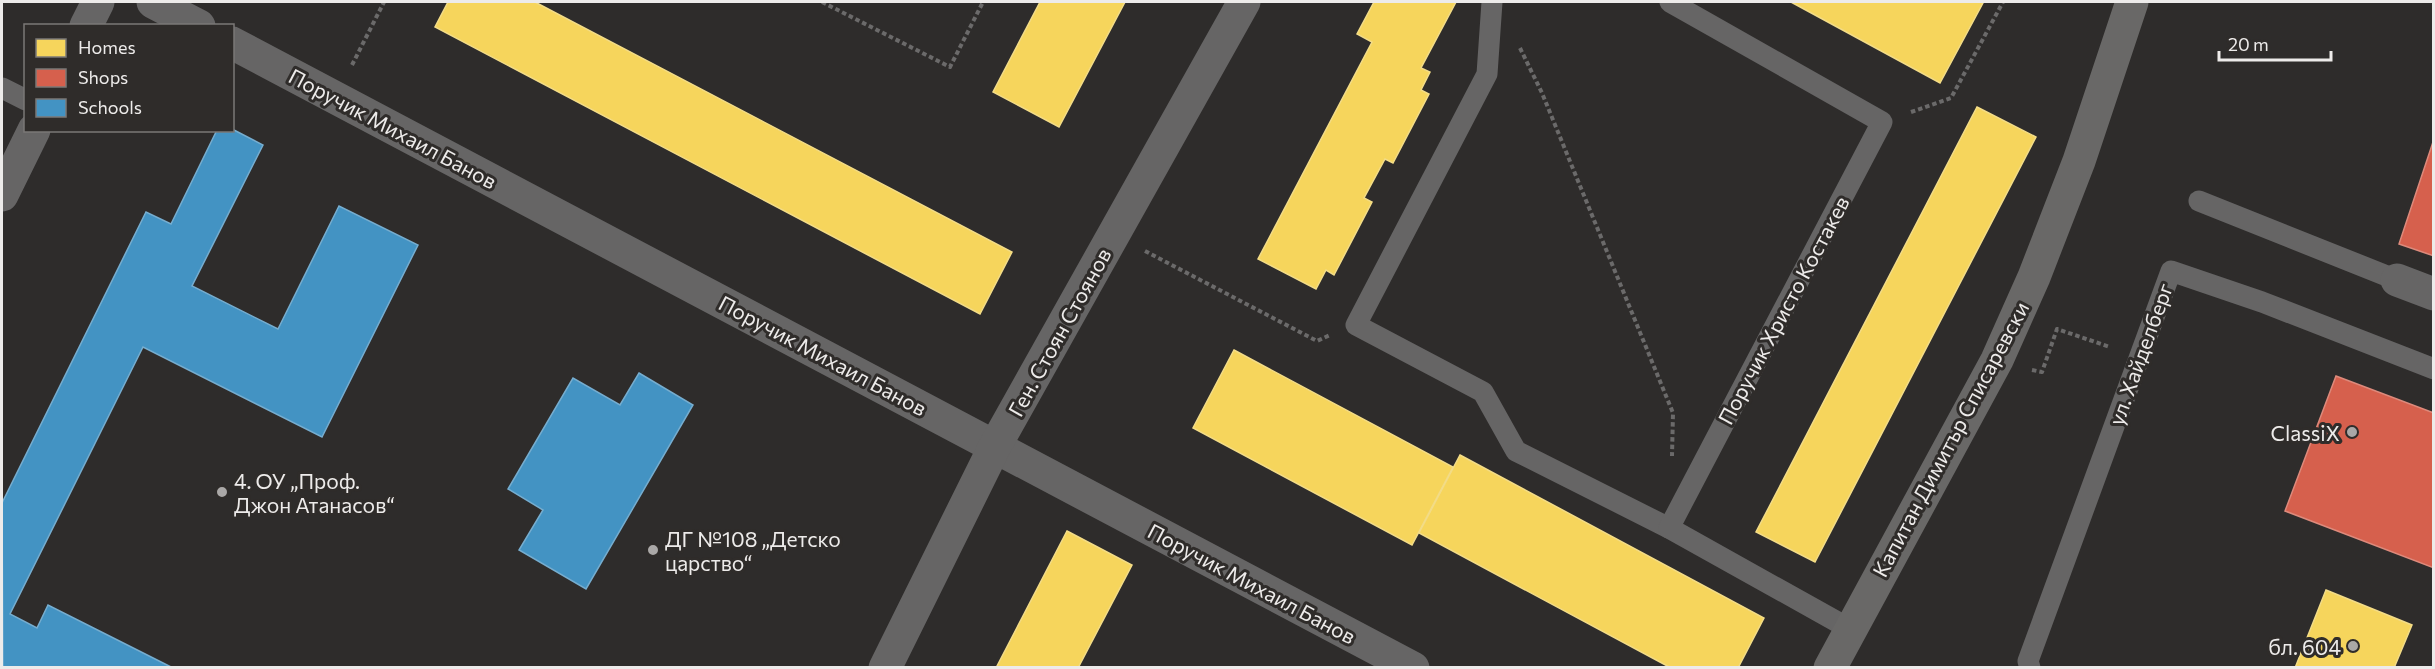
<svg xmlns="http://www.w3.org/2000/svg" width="2435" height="669" font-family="Commissioner,sans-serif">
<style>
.homes{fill:#f6d55c;stroke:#f3dc87;stroke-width:1.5}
.shops{fill:#d6604d;stroke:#dd8a7c;stroke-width:1.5}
.schools{fill:#4393c3;stroke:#76adcf;stroke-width:1.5}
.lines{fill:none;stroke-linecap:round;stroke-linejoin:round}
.path{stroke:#6b6a6a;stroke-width:4;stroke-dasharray:4.5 3;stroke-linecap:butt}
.lane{stroke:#666565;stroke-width:21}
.street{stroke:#666565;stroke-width:33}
.secondary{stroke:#696867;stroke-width:33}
.poi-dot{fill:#aaa8a7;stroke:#2f2c2a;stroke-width:2}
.labels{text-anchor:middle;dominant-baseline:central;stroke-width:6;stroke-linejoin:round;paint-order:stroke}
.street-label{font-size:21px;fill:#edebea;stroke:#2f2c2a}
.poi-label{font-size:21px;fill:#edebea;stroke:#2f2c2a;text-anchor:end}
</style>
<rect width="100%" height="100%" fill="#2e2c2b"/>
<g class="homes">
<path d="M448,2H535L1012,252L980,314L435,27Z"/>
<path d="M1040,2H1125L1059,127L993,92Z"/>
<path d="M1374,2H1456L1421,68L1430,72L1421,90L1429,94L1393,163L1385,159L1364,198L1372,202L1334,275L1326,270L1316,289L1258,259L1372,42L1357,34Z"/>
<path d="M1791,2H1980L1983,3L1940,83Z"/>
<path d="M1977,107L2036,137L1815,562L1756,532Z"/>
<path d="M1234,350L1453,467L1412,545L1193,428Z"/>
<path d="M1460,455L1764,618L1738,668H1671L1419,533Z"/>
<path d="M1067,531L1132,565L1078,668H996Z"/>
<path d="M2326,590L2412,625L2394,668H2295Z"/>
</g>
<g class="shops">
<path d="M2434,139V256L2399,244Z"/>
<path d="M2336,376L2434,413V568L2285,511Z"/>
</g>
<g class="schools">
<path d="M232,129L263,145L192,286L278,329L339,206L418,245L322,437L143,347L10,614L37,628L48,605L173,668H3L2,503L146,212L171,224L217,130Z"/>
<path d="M639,373L693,405L586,589L519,550L543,510L508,489L573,378L620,405Z"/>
</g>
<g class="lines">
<g class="path">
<path d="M822,2L950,67L983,2"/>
<path d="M1520,48L1542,93L1673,413L1672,456"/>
<path d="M352,65L384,2"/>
<path d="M1911,112L1951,98L2003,2"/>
<path d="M1145,251L1317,341L1330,335"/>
<path d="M2032,370L2042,372L2057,329L2110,347"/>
</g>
<g class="lane">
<path d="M1492,2L1487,74L1356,325L1483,392L1516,451L1669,528"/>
<path d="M1670,2L1882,122L1669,528L1850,629"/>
<path d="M2,88L26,100"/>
<path d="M2199,201L2397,280"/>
<path d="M2030,668L2028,661L2171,271L2262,302L2434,369"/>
</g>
<g class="street">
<path d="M153,2L199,26"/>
<path d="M86,26L98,2"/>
<path d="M232,43L1413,668"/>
<path d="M2,195L34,130"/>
<path d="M2397,280L2434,294"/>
<path d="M885,668L995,446L1244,2"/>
</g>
<path class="secondary" d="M1830,668L1997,360L2034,277L2079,161L2132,2"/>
</g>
<g class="poi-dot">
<circle cx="2352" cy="432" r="6"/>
<circle cx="222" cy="492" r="6"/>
<circle cx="653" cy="550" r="6"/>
<circle cx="2353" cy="646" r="6"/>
</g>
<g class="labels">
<g class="street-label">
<text transform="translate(393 128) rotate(28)">Поручик Михаил Банов</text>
<text transform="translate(1783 310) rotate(-62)">Поручик Христо Костакев</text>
<text transform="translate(1059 332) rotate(-61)">Ген. Стоян Стоянов</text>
<text transform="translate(2140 354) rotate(-70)">ул. Хайделберг</text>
<text transform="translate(823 355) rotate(28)">Поручик Михаил Банов</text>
<text transform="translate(1950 439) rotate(-62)">Капитан Димитър Списаревски</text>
<text transform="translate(1252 583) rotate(28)">Поручик Михаил Банов</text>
</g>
<g class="poi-label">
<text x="2340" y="432">ClassiX</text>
<text x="234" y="480" text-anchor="start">4. ОУ „Проф.<tspan x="234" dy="24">Джон Атанасов“</tspan></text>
<text x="665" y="538" text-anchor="start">ДГ №108 „Детско<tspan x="665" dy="24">царство“</tspan></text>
<text x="2341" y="646">бл. 604</text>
</g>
</g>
<rect width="2435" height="669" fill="none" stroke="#edebea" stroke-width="6"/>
<rect x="24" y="24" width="210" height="108" fill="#2f2c2a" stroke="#7b7877" stroke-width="1.5"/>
<rect x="36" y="39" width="30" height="18" fill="#f6d55c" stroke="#7b7877" stroke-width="1.5"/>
<text x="78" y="54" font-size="18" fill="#edebea">Homes</text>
<rect x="36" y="69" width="30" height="18" fill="#d6604d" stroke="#7b7877" stroke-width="1.5"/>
<text x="78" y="84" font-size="18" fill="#edebea">Shops</text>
<rect x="36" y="99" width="30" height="18" fill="#4393c3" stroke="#7b7877" stroke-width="1.5"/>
<text x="78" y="114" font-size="18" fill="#edebea">Schools</text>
<path d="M2219 51v9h112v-9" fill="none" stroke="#edebea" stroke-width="3"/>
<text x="2228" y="51" font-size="18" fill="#edebea" stroke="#2f2c2a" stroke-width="4.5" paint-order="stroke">20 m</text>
</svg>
